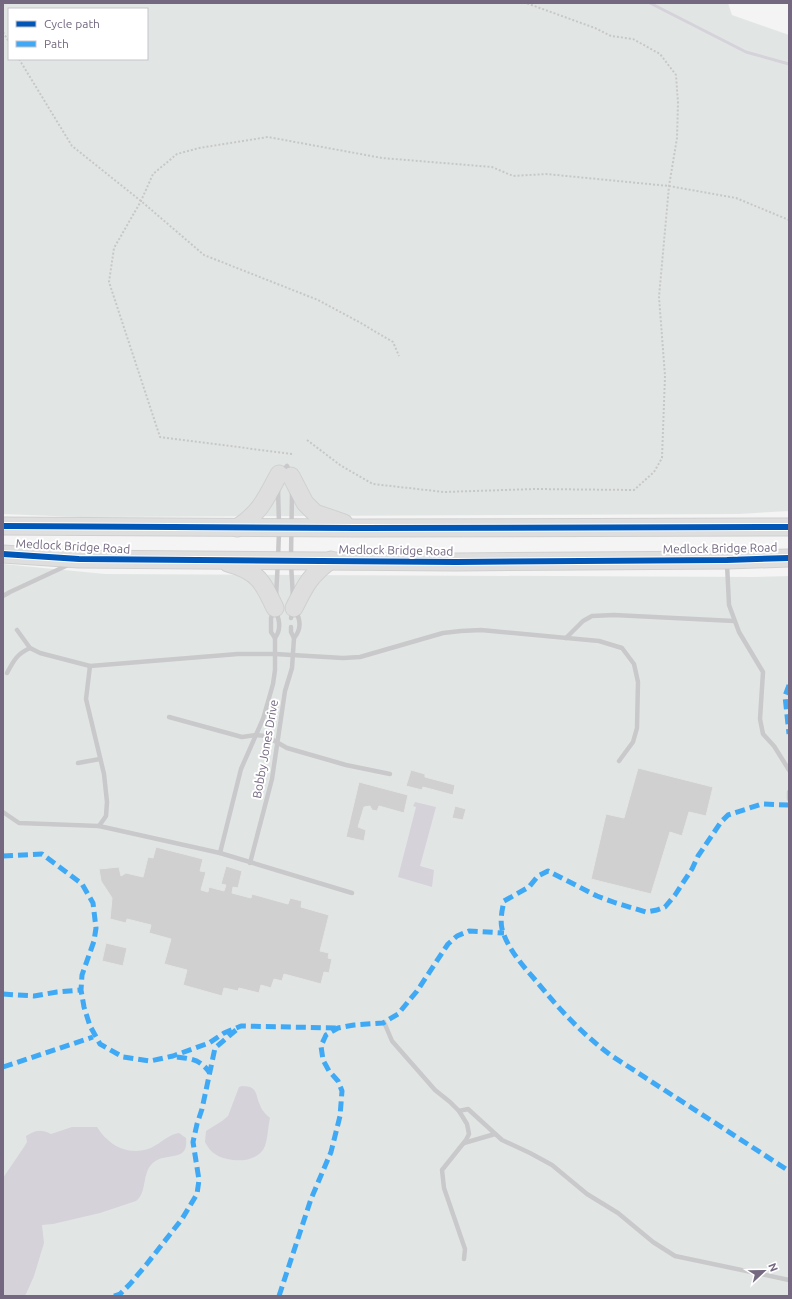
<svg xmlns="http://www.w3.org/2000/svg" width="792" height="1299" font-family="Ubuntu,sans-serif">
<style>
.green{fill:#e1e6e4;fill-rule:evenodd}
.water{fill:#d5d2da}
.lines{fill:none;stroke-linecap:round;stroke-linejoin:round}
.stream{stroke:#d5d2da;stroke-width:3}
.building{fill:#d0d0d1;stroke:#e3e4e3}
.highway-casing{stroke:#d0d0d1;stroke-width:19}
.path{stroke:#c8c7c8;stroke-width:2;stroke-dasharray:2 2;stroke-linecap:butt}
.lane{stroke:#c9c9cb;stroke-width:4.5}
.highway{stroke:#dfdedf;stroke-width:17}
.quiet{stroke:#3fa9f5;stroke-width:5;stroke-dasharray:10 5;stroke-linecap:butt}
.cycleway-casing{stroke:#fff;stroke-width:8}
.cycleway{stroke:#0057b8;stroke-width:6}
.labels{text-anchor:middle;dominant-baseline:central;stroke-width:4;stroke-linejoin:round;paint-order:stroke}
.street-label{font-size:12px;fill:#746880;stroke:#fff}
</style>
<rect width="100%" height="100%" fill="#f3f4f3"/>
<g class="green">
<path d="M3,3H728L732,15L789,35V511L739,514L77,517L3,514ZM9,9H147V59H9Z"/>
<path d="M3,564L105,574L753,577L789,576V1296H3Z"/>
</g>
<g class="water">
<path d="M415,802L436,807L420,866L434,870L432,887L398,877L416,807L413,806Z"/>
<path d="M242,1086C258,1086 255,1094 260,1105C262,1111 266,1114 270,1118C268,1127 268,1137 265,1146C258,1164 228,1163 215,1154C211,1152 207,1146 205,1142L206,1131L222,1121L228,1116L239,1087Z"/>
<path d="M72,1127H97C100,1131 103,1136 107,1139C120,1152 141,1155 156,1145C163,1141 170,1134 179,1133L186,1138C189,1163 167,1152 154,1162C141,1172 148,1192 136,1201L100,1213L53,1224L42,1225L44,1243L34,1276L26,1294L24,1296H3V1178L24,1147L27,1142L26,1136C36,1130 41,1129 51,1134Z"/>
</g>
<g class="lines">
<path class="stream" d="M650,3L746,52L789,64"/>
</g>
<g class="building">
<path d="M638,768L713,787L706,816L689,812L682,836L670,832L651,894L591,879L606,814L624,818Z"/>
<path d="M411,770L425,774V777L455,785L453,795L423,787L422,790L406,786Z"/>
<path d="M359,782L408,795L404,813L379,806L377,811L372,810L370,806L364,807L358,827L366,830L364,841L346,837Z"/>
<path d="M455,806L466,809L463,820L452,818Z"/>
<path d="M156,847L203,859L200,871L206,872L201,890L208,892L209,887L224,891L226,885L221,884L226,866L242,871L238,888L233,887L232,893L251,898L252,894L288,904L290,898L302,901L301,907L329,915L320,951L329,953L328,958L332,959L329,973L324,972L321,984L284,974L282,981L274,979L271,988L261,985L259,993L239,988L238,991L224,988L222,996L183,985L187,970L164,964L171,939L149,933L151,925L127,919L126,923L110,919L112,898L101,881L99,869L119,867L121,876L126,873L143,877L148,857L153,858Z"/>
<path d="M106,943L127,948L123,966L102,961Z"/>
</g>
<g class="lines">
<g class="highway-casing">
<g id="highway">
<path d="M291,476L305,503L315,513L344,523"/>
<path d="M3,526L357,528L789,527"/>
<path d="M237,528C261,512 266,498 279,474"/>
<path d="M3,554L79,559L456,562L727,560L789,558"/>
<path d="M228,563C258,571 263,582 275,608"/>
<path d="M294,608C305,586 310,575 331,560"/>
</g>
</g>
<g class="path">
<path d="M3,32L9,42"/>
<path d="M19,59L72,146L141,201L204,255L318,300L359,322L393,342L399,356"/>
<path d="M307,440L340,465L373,484L444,492L535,489L634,490L654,472L662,458L665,376L659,297L669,186L677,138L678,103L676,75L660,54L633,39L611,36L595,28L526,3"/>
<path d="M292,454L160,437L109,282L114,248L141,201L153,174L177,154L199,148L268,137L382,158L492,167L513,176L546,174L669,186L736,198L789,220"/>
</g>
<g class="lane">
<path d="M281,473L287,466L290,473"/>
<path d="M278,489L279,524"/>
<path d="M291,557L292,492"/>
<path d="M291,564L293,597"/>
<path d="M727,564L729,605L739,632L763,672L760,719L763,734L774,746L789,770"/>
<path d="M3,596L10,592L68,565"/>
<path d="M276,596L278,560L279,531"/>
<path d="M291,618L293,610"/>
<path d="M17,630L30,648L40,653L90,666L238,654H275L343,658L360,657L443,633L461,631L481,630L599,641L622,648L634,664L638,682L637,728L633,742L619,761"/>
<path d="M275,638C281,630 280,621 276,612"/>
<path d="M294,638C301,630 301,620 295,610"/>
<path d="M566,638L583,621L592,616L614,615L734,621"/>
<path d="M90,666L86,699L104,774L107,802L106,816L99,826"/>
<path d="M7,673C14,660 17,654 30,648"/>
<path d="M169,717L242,737L256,735L266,736L287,748L346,765L390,774"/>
<path d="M78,763L100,759"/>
<path d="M789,792V799"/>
<path d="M3,812L19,823L99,826L220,853L352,893"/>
<path d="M220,853L241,769L263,719L273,684L275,670V638L271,632V618L274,611"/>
<path d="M250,863L272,779L285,691L292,668L294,638L291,632V627"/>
<path d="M384,1022L392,1041L435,1090L450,1102L459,1111"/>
<path d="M464,1143L495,1134"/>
<path d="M464,1259L465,1249L444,1188L442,1170L466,1140L469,1134L467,1124L459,1111L468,1109L502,1140L530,1153L552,1165L587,1194L618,1213L653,1242L675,1256L789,1280"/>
</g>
<use href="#highway" class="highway"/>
<g class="quiet">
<path d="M789,685L785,696L789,734"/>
<path d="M789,805L762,804L728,815L721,822L698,856L692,869L675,895L665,907L657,910L646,912L616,903L597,896L548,871L538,876L529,887L504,901C502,910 500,920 502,929C508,950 524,967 537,982C561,1011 582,1034 612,1056L789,1171"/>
<path d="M3,856L42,854L82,884L93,903L96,928L94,941L82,975L81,990L84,1007L90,1026L100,1044L123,1057L150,1061L173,1056L209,1043L224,1033L241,1026L338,1028"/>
<path d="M3,994L34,996L57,992L81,990"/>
<path d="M177,1057C192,1059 200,1059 210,1073"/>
<path d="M3,1067L93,1037"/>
<path d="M114,1296L120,1294L130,1284L146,1265L182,1219L197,1194L199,1180L193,1142L197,1124L202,1109L215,1048L236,1030"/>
<path d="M279,1296L311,1199L331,1152L340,1116L342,1091L338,1081L329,1071L323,1060L321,1046L326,1035L338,1028L354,1025L383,1023L398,1014L417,991L448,944L457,936L469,931L504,933"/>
</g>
<g class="cycleway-casing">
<g id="cycleway">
<path d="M3,526L357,528L789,527"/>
<path d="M3,554L79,559L456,562L727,560L789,558"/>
</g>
</g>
<use href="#cycleway" class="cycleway"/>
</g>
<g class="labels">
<g class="street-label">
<text transform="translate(73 546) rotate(3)">Medlock Bridge Road</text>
<text transform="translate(720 548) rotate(-1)">Medlock Bridge Road</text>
<text transform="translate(396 550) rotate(1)">Medlock Bridge Road</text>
<text transform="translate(265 749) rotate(-80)">Bobby Jones Drive</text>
</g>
</g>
<rect width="792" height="1299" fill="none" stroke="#746880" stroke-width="8"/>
<rect x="8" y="8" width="140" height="52" fill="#ffffff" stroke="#c7c3cc"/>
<rect x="16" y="21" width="20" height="6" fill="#0057b8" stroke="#c7c3cc"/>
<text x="44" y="28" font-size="12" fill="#746880">Cycle path</text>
<rect x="16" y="41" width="20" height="6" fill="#3fa9f5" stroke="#c7c3cc"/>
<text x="44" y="48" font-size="12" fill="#746880">Path</text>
<g transform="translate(764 1271) rotate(68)" stroke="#ffffff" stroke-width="3" paint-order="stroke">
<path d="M0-3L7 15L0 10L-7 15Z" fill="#746880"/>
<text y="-6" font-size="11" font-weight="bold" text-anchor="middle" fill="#746880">N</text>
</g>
</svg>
